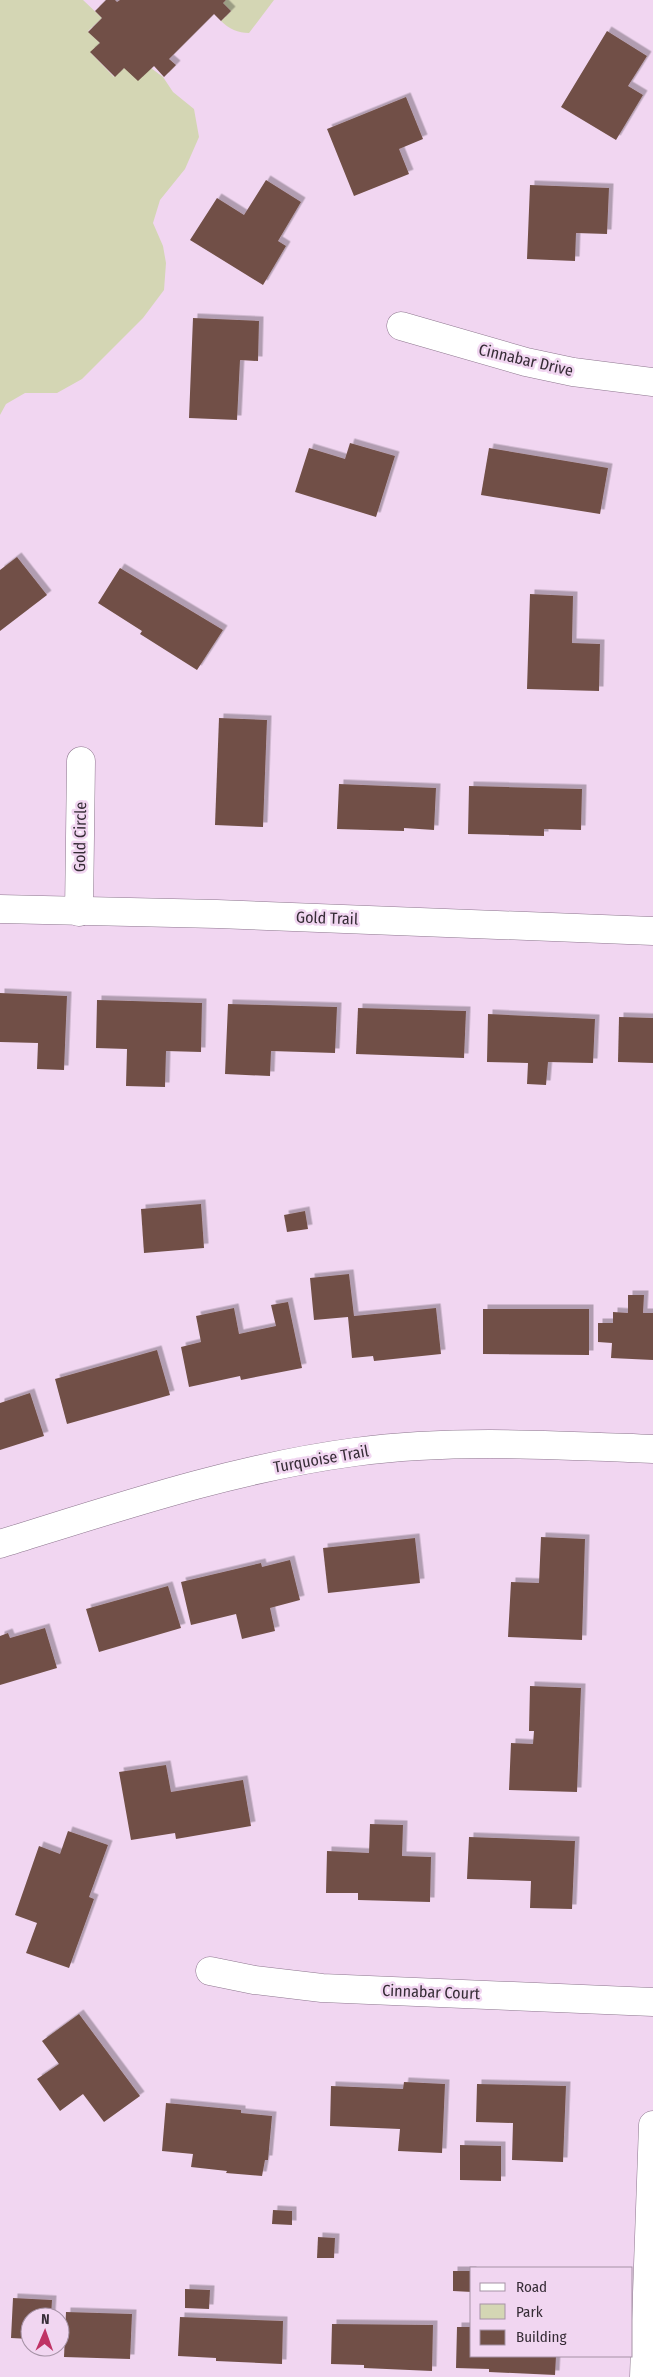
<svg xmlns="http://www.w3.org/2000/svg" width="653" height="2377" font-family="'Fira Sans Condensed',sans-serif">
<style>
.green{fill:#d4d6b4}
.building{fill:#715047;filter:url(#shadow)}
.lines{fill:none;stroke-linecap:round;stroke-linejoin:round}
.street-casing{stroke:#8d768e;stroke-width:29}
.street{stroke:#fff;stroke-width:28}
.labels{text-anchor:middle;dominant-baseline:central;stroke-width:5;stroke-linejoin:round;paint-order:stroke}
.street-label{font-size:16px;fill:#362c36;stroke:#f1d6f1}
</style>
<defs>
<filter id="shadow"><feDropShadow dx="4.5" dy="-4.5" stdDeviation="0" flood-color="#0004"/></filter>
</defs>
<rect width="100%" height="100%" fill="#f1d6f1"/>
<g class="green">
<path d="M0,0H83L102,18L88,31L100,43L91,53L114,77L124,68H151L163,77L173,92L194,109L199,137L185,169L160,200L153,223L163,246L166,263L164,290L143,318L82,379L57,393H25L6,404L0,415Z"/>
<path d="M226,0H274L249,33C238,33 229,29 221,21L231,11L223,3Z"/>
</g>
<g class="building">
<path d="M106,0H115L117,2L120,0H226L223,3L231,11L221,21L214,14L169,59L176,65L164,77L154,66L138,81L124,68L115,77L90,52L100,43L88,32L102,18L95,11Z"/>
<path d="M607,31L647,56L628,86L643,95L616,140L561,107Z"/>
<path d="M406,97L423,139L399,149L409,174L354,196L327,129Z"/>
<path d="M266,180L301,202L278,241L286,246L263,285L190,240L217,198L244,215Z"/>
<path d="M530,185L609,188L607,234L576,233L575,261L527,259Z"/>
<path d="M193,318L259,321L258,361L240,360L237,420L189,418Z"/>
<path d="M350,443L395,456L376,517L295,492L309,448L345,459Z"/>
<path d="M489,448L608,468L600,514L481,495Z"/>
<path d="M17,557L47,595L0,631V570Z"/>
<path d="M120,568L223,630L197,670L140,634L142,631L98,603Z"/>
<path d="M530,594L573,596L572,643L600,644L599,691L527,689Z"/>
<path d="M219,718L267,720L263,827L215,825Z"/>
<path d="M339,784L436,788L434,830L404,828V831L337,829Z"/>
<path d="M469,786L582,789L581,830L544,829V836L468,834Z"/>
<path d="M0,993L67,996L64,1070L37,1069L38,1043L0,1042Z"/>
<path d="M97,1000L202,1003L201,1052L166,1051L165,1087L126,1086L127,1049L96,1048Z"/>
<path d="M228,1004L337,1007L335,1053L271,1051L270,1076L225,1074Z"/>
<path d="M358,1008L466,1011L464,1058L356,1054Z"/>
<path d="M488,1014L595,1019L593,1063L548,1062L546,1085L527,1084L528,1063L487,1062Z"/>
<path d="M619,1017L653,1018V1063L618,1062Z"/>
<path d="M201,1204L204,1248L144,1253L141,1209Z"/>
<path d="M305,1211L308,1229L287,1232L284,1215Z"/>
<path d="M349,1274L354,1316L436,1308L441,1354L374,1361L373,1356L352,1358L348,1317L314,1320L310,1278Z"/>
<path d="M628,1295H644L643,1313H653V1360L611,1358L612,1343L598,1342V1323H613V1312L628,1313Z"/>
<path d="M288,1302L302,1368L241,1380L240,1376L189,1387L181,1347L201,1342L196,1316L234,1308L239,1334L276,1326L271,1305Z"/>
<path d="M483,1309H589V1355L483,1354Z"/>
<path d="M157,1350L170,1395L67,1424L55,1379Z"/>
<path d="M30,1393L44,1436L0,1450V1403Z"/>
<path d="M541,1537L585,1539L582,1640L508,1637L511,1582L539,1583Z"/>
<path d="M415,1538L420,1583L328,1593L323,1548Z"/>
<path d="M290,1560L300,1600L270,1608L275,1631L242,1639L236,1614L191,1625L181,1582L261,1563L262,1567Z"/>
<path d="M168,1586L181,1628L99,1652L86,1609Z"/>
<path d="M45,1628L57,1668L0,1685V1636L8,1633L10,1638Z"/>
<path d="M530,1686L581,1688L577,1792L509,1790L511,1743L533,1744L534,1731H529Z"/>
<path d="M166,1765L171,1792L243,1780L251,1826L176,1839L175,1833L131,1840L119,1772Z"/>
<path d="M370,1824L403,1825L402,1856L431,1857L430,1902L358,1900V1893H326L327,1851L369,1853Z"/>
<path d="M68,1831L108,1845L89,1897L94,1899L69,1968L26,1953L37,1923L15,1915L39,1846L60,1854Z"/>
<path d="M469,1837L575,1841L572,1909L530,1908L531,1881L467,1879Z"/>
<path d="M79,2014L140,2096L104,2122L83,2094L60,2111L37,2079L59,2064L42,2041Z"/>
<path d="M404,2082L445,2084L442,2153L398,2151L400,2129L330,2126L331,2086L403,2089Z"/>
<path d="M477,2084L566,2086L563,2162L512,2160L513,2123L476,2122Z"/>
<path d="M166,2103L241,2110V2113L272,2116L268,2160H265L262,2176L226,2173L227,2171L191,2167L193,2154L162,2151Z"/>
<path d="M460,2145L501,2146V2181L460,2180Z"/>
<path d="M273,2210L292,2211V2225L272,2224Z"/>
<path d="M318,2237L335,2238L334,2258H317Z"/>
<path d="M453,2271H472V2292L453,2291Z"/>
<path d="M185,2289L210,2290L209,2309L185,2308Z"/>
<path d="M13,2298L52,2300L51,2317H30V2339L11,2338Z"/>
<path d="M66,2312L132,2314L130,2359L64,2357Z"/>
<path d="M180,2317L283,2321L282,2364L216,2361V2358L178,2356Z"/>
<path d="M332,2324L433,2325L432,2371L364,2368V2365L331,2364Z"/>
<path d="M457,2327H472V2356H556L555,2375L489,2372V2369L456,2368Z"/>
</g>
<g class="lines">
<g class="street-casing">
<g id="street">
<path d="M401,326L526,362L573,372L653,382"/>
<path d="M0,909L217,914L653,931"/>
<path d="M79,912L81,761"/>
<path d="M0,1544C116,1508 234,1468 355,1452C454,1439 553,1445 653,1449"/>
<path d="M210,1971L254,1980L322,1988L653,2002"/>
<path d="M644,2377L653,2125"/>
</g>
</g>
<use href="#street" class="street"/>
</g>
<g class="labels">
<g class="street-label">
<text transform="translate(526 360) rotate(13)">Cinnabar Drive</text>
<text transform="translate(80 837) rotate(-89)">Gold Circle</text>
<text transform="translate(327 918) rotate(2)">Gold Trail</text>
<text transform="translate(321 1459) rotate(-10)">Turquoise Trail</text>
<text transform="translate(431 1992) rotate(2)">Cinnabar Court</text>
</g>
</g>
<rect x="470" y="2267" width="162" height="90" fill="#f1d6f1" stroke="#a692a6"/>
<rect x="480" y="2283" width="25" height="8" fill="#ffffff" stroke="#a692a6"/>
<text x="516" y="2292" font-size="15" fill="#362c36">Road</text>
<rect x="480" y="2304" width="25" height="15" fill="#d4d6b4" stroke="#a692a6"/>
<text x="516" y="2317" font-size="15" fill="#362c36">Park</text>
<rect x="480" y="2330" width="25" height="15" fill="#715047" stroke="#a692a6"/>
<text x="516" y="2342" font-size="15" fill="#362c36">Building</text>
<g transform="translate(45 2332) rotate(2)"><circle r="24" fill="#f1d6f1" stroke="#a692a6"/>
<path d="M0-4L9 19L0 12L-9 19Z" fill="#bf3365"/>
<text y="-8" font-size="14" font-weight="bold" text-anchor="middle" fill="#362c36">N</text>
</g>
</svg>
